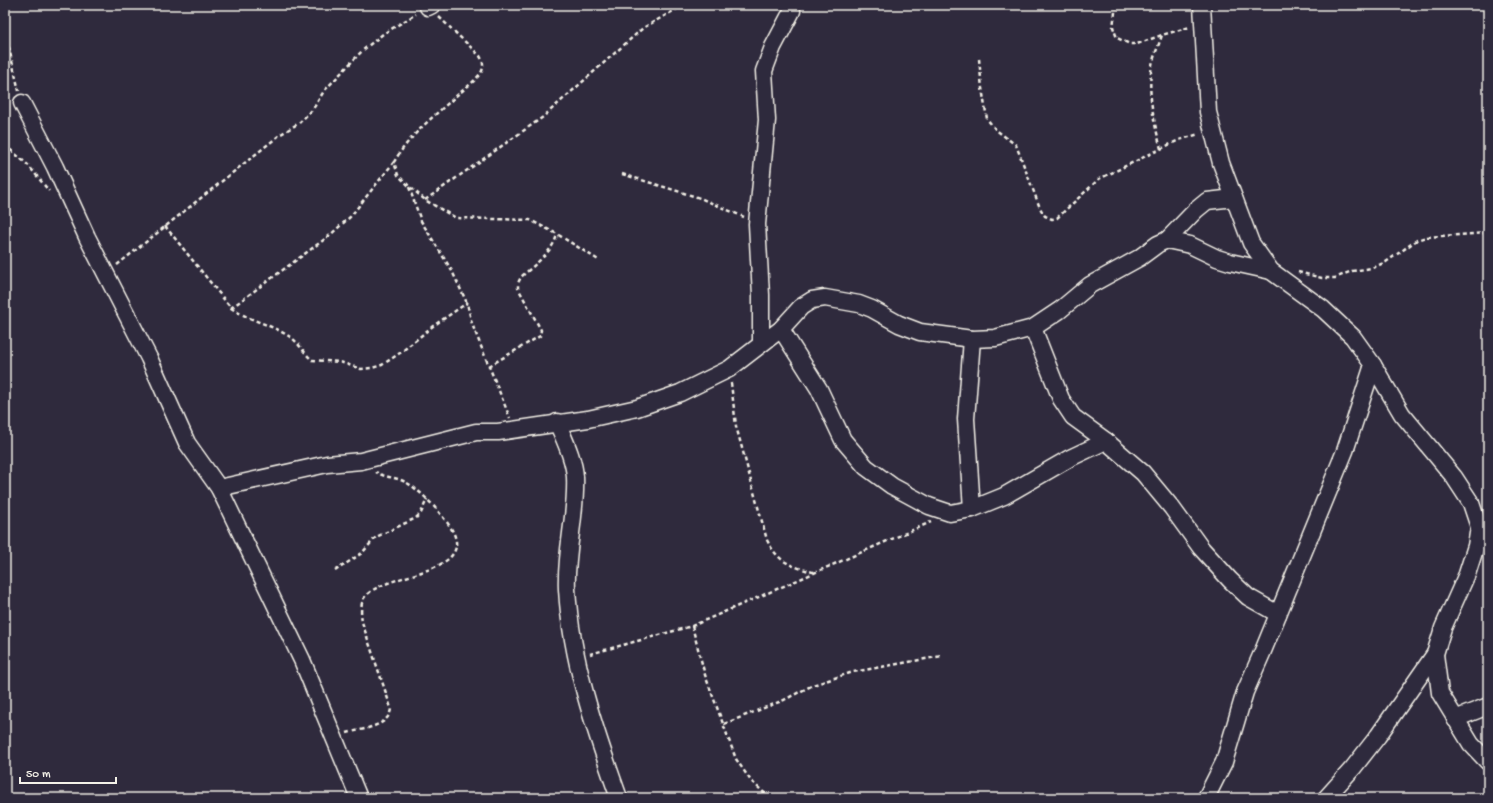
<svg xmlns="http://www.w3.org/2000/svg" width="1493" height="803" font-family="'Gochi Hand',sans-serif">
<style>
.lines{fill:none;stroke-linecap:round;stroke-linejoin:round}
.minor-casing{stroke:#f4f1e8;stroke-width:19}
.path{stroke:#f4f1e8;stroke-width:2.5;stroke-dasharray:4 3;stroke-linecap:butt}
.minor{stroke:#2f2a3d;stroke-width:16}
</style>
<rect width="100%" height="100%" fill="#2f2a3d"/>
<filter id="ink" filterUnits="userSpaceOnUse"><feTurbulence type="fractalNoise" baseFrequency=".025" numOctaves="2"/><feDisplacementMap in="SourceGraphic" scale="8" xChannelSelector="R" yChannelSelector="G"/><feConvolveMatrix kernelMatrix="1 2 1 2 8 2 1 2 1" color-interpolation-filters="sRGB"/></filter>
<g filter="url(#ink)">
<g class="lines">
<g class="minor-casing">
<g id="minor">
<path d="M1202,5L1208,112L1221,163L1251,243L1271,271L1323,309L1353,337L1373,365L1402,414L1454,477L1471,503L1479,527L1476,546L1467,574L1443,628L1435,654L1440,693L1471,744L1488,762"/>
<path d="M428,7L432,5"/>
<path d="M22,103L55,167L87,237L149,358L187,443L219,488L302,660L359,798"/>
<path d="M1167,240L1196,210L1207,201L1234,198"/>
<path d="M1033,328L1061,399L1073,417L1106,441L1143,473L1172,508L1201,548L1230,580L1248,597L1278,614"/>
<path d="M781,329L819,389L843,440L866,467L892,486L929,506L950,513L972,509L1004,496L1070,458L1106,441"/>
<path d="M972,339L966,419L972,509"/>
<path d="M761,344V295L757,224L767,120L764,71L773,47L792,11"/>
<path d="M557,422C564,439 574,459 575,477C577,514 565,552 567,589C571,660 595,731 619,798"/>
<path d="M219,488L327,464L361,461L476,432H498L588,419L637,408L680,393L729,369L781,329L801,307L812,300L825,298L859,304L872,309L899,324L920,332L972,339L995,338L1033,328L1060,310L1090,285L1139,258L1158,244L1167,240L1190,245L1217,258L1230,262L1271,271"/>
<path d="M1455,719L1488,706"/>
<path d="M1206,798L1224,762L1245,692L1263,651L1345,451L1373,365"/>
<path d="M1326,798L1353,768L1378,736L1435,654"/>
</g>
</g>
<g class="path">
<path d="M6,5L8,44L19,91"/>
<path d="M1116,5L1113,27L1117,38L1130,44H1137L1162,35L1190,27"/>
<path d="M439,17L480,56C483,61 484,65 482,71C476,81 464,89 455,97C434,116 408,137 394,162L398,175L409,186L425,200L456,218L530,220L557,234L600,261"/>
<path d="M979,59L982,88L987,119L996,130L1016,145L1040,208L1045,216L1052,219L1057,218L1099,179L1179,140L1199,134"/>
<path d="M5,145L28,165L49,191"/>
<path d="M1161,149C1154,122 1147,93 1152,65C1154,55 1159,45 1162,35"/>
<path d="M622,174L700,198L744,217"/>
<path d="M409,187L421,221L452,271L467,303L472,324L510,418"/>
<path d="M425,200L543,117L643,28L684,5"/>
<path d="M165,226L231,308C250,321 274,325 293,339C300,345 305,354 312,360L340,362L361,369L372,368L382,365L400,353L433,326L467,303"/>
<path d="M117,265L281,134L299,123L313,109L324,91L363,50L383,34L416,14"/>
<path d="M1298,272L1322,278H1335L1352,271L1372,268L1386,262L1417,240L1426,237L1488,233"/>
<path d="M231,308L329,236L350,217L394,162"/>
<path d="M489,366L540,336L541,330L518,288V283L521,277C534,265 554,251 557,234"/>
<path d="M731,383L736,426L767,540C779,564 792,566 816,573"/>
<path d="M335,571L362,553L376,537L416,518L421,513L427,499"/>
<path d="M692,626L705,675L736,759L751,781L770,798"/>
<path d="M590,654L692,626L931,522"/>
<path d="M724,724L784,700L813,685L853,672L942,656"/>
<path d="M347,733C361,729 390,727 391,708L362,622C361,614 360,605 364,598C383,570 489,576 446,521C435,507 422,492 407,483C398,477 385,478 376,472"/>
</g>
<use href="#minor" class="minor"/>
</g>
</g>
<rect width="1493" height="803" fill="none" stroke="#2f2a3d" stroke-width="20"/>
<rect x="10" y="10" width="1473" height="783" fill="none" stroke="#f4f1e8" stroke-width="1.5" filter="url(#ink)"/>
<path d="M20 777v6h96v-6" fill="none" stroke="#f4f1e8" stroke-width="2"/>
<text x="26" y="777" font-size="12" fill="#f4f1e8" stroke="#2f2a3d" stroke-width="3" paint-order="stroke">50 m</text>
</svg>
